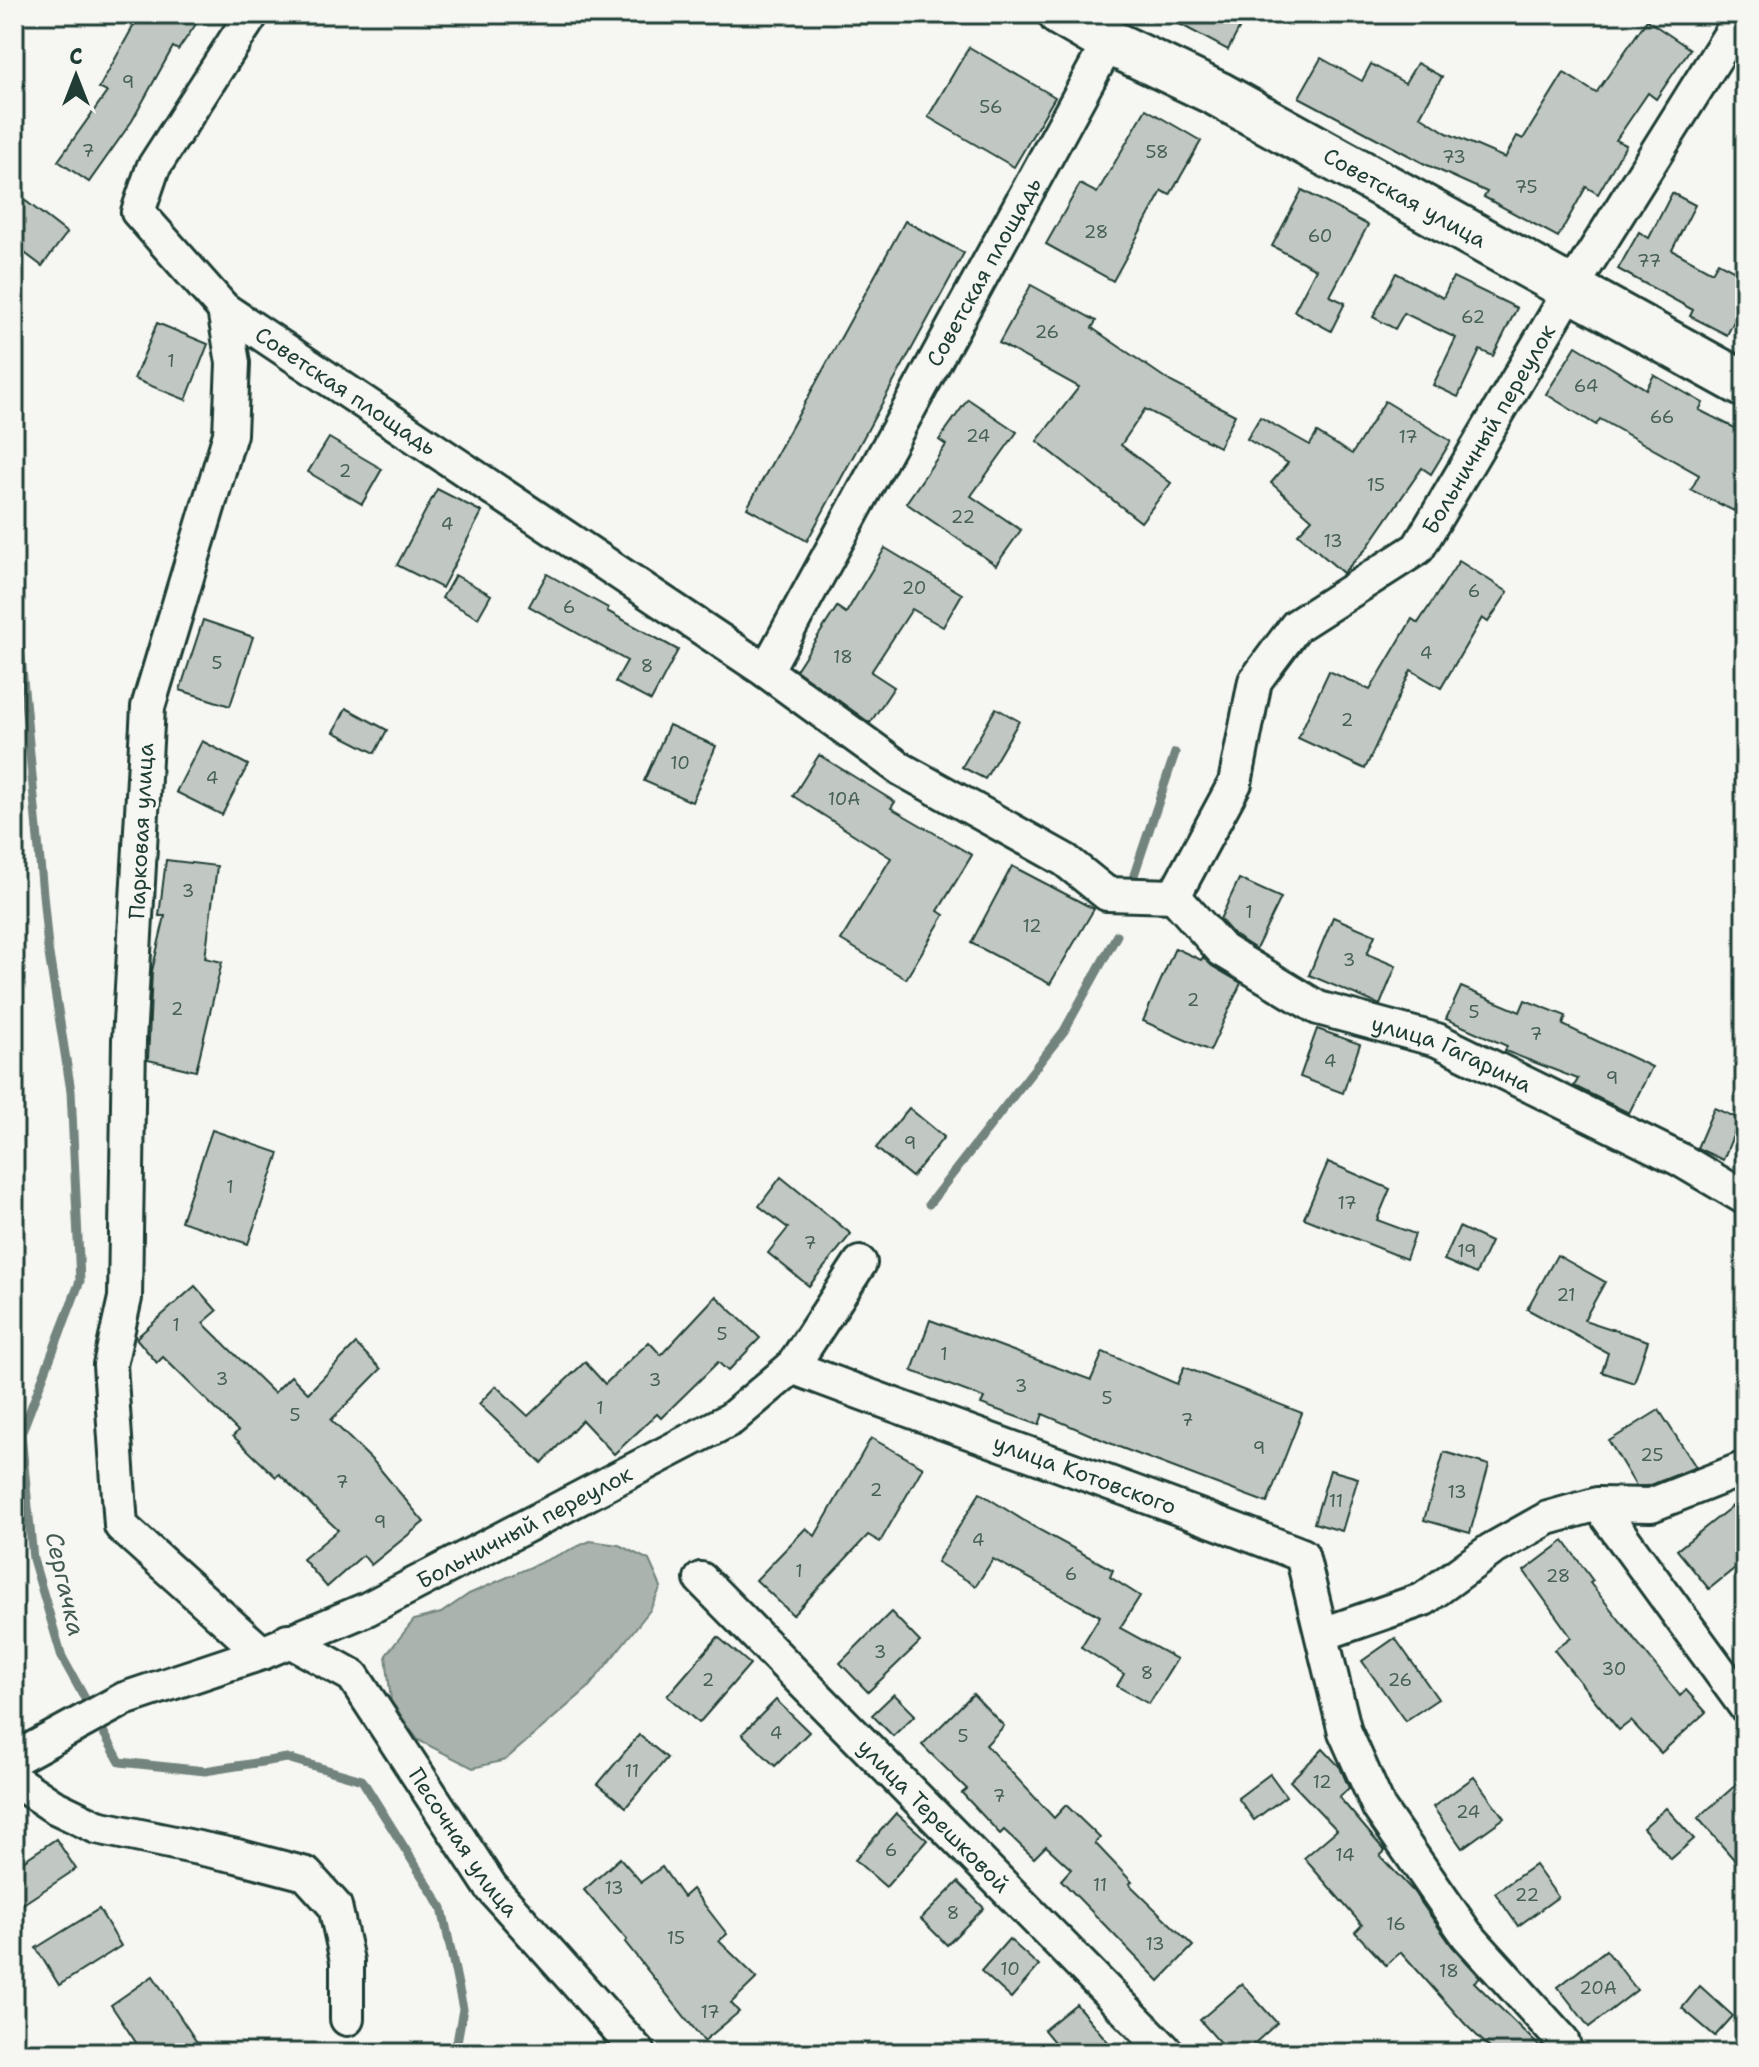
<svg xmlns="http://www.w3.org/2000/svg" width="1759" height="2067" font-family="'Shantell Sans',sans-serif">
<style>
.water{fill:#aab3ae;stroke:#72847d;stroke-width:2}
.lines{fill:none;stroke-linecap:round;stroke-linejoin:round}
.stream{stroke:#72847d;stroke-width:9}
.building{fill:#c1c8c3;stroke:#1f3d34;stroke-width:2}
.minor-casing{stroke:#1f3d34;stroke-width:38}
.secondary-casing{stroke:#1f3d34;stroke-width:50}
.minor{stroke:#f6f6f2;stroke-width:32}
.secondary{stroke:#f6f6f2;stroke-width:44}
.labels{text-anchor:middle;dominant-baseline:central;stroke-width:6;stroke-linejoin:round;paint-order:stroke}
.number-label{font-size:18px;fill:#486058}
.street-label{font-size:22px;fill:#1f3d34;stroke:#f6f6f2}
.water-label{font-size:24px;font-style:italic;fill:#425a52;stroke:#f6f6f2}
</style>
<rect width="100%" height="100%" fill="#f6f6f2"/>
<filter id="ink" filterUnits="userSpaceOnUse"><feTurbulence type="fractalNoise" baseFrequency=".0125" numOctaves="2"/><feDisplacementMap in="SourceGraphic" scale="16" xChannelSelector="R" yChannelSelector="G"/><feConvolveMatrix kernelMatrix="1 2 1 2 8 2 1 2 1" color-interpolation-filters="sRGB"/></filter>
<g filter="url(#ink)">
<path class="water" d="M590,1541L619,1545L649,1560L661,1587L650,1610L588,1688L505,1760L473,1768L418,1740L391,1701L386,1655L414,1620L441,1613L469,1594Z"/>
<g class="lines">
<g class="stream">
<path d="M14,582L48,948L71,1091L80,1281L21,1434L33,1559L62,1657L120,1762L205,1771L287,1758L362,1780L442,1908L463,2009L455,2053"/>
<path d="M1134,875L1175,753"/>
<path d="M929,1204L1064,1031L1117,935"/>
</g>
</g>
<g class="building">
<path d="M140,14H203L178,50L173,47L132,121L89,182L58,161L107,92L99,88Z"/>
<path d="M1161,14H1247L1228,50Z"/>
<path d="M1647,20L1690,49L1656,99L1648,93L1616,140L1626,145L1598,194L1586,187L1558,237L1484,197L1487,192L1425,164L1299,97L1321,58L1362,81L1371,64L1405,83L1417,63L1442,77L1420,116L1447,133L1505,158L1517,136L1523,139L1564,73L1596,93Z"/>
<path d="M969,47L1055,97L1014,167L928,117Z"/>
<path d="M1146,109L1201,141L1170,195L1162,191L1113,281L1046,244L1080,184L1097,193Z"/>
<path d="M1302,190L1368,225L1330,296L1345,303L1331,331L1294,311L1316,269L1272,246Z"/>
<path d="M14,192L67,233L42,266L14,245Z"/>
<path d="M1672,193L1695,205L1672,250L1712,272L1718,262L1745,276V300L1727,335L1690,316L1693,310L1618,269L1639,232L1649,238Z"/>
<path d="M905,221L964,253L807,541L747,508Z"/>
<path d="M1396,273L1443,298L1453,277L1517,308L1493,356L1480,350L1458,397L1433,385L1456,338L1404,313L1395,329L1373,317Z"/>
<path d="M1031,285L1096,321L1092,328L1171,382L1235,415L1219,447L1145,409L1121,445L1171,483L1141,522L1037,441L1079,387L999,343Z"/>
<path d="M157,323L208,344L186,400L134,379Z"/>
<path d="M1576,346L1646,389L1654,375L1703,403L1699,410L1745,433V489L1734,511L1691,490L1699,475L1600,419L1596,425L1546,394Z"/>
<path d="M968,399L1017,432L971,496L1021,530L996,565L906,503L946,445L939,440Z"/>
<path d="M1385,401L1451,441L1431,474L1422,468L1366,549L1343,573L1298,534L1312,519L1271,483L1288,463L1247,439L1260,417L1310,445L1317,433L1352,454Z"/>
<path d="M329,438L382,469L362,504L308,472Z"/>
<path d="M437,489L482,512L442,588L397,565Z"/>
<path d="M885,548L962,594L943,627L912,609L871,672L894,687L870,723L796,670L837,607L846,613Z"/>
<path d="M1459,561L1508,592L1488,622L1482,618L1441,688L1411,670L1365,769L1298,738L1329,671L1370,690L1412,619L1418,623Z"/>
<path d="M547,574L608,608L607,611L678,650L651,701L615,682L627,661L529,606Z"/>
<path d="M455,575L491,595L478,618L442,598Z"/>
<path d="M203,620L253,637L230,706L180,690Z"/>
<path d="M346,708L387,730L375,753L334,732Z"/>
<path d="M996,708L1019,721L985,779L962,767Z"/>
<path d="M669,725L716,746L692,802L644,781Z"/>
<path d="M202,741L248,765L222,815L176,792Z"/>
<path d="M819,755L895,802L891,808L972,855L938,911L944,915L906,979L841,940L891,858L793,796Z"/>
<path d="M166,860L217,866L205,958L222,962L196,1071L148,1060L152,971L165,916H159Z"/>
<path d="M1012,866L1094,909L1050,984L971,943Z"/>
<path d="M1239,879L1281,898L1256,949L1234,935L1220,919Z"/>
<path d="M1333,917L1375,935L1367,954L1396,966L1380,1005L1309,975Z"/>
<path d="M1175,948L1201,960L1203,957L1212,966L1241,983L1210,1051L1143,1021Z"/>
<path d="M1461,987L1520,1012L1525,1000L1566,1016L1563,1025L1652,1067L1629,1113L1574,1086L1578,1079L1505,1051L1507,1046L1446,1019Z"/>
<path d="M1317,1029L1360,1044L1343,1093L1300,1077Z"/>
<path d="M909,1108L944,1137L912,1177L876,1148Z"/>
<path d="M1714,1108L1740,1119L1723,1160L1697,1148Z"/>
<path d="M212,1130L279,1153L248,1244L181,1221Z"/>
<path d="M1328,1162L1390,1189L1377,1220L1415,1234L1406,1259L1304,1218Z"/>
<path d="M781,1177L851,1234L809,1286L768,1253L788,1228L759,1206Z"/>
<path d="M1459,1227L1491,1242L1476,1274L1444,1260Z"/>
<path d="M1557,1255L1605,1282L1584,1320L1648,1341L1634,1383L1602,1372L1608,1353L1527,1309Z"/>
<path d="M195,1286L217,1311L203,1323L274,1393L291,1376L308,1393L356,1344L381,1369L331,1420L375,1463L424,1522L371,1565L363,1555L327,1587L303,1559L338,1530L279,1474L276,1477L233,1436L238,1431L163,1357L157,1363L136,1338Z"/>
<path d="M716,1296L760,1338L728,1371L718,1362L661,1418L657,1414L614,1454L582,1420L542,1463L479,1404L496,1386L528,1416L585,1362L605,1384L649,1342L661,1355Z"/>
<path d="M930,1320L1091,1380L1103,1352L1177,1384L1184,1367L1302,1413L1267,1503L1119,1447L1043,1414L1039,1425L981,1404L984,1398L912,1371Z"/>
<path d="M1659,1410L1696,1467L1648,1486H1636L1609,1441Z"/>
<path d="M871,1438L923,1467L880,1542L868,1535L793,1615L756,1580L806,1528L815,1536Z"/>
<path d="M1444,1452L1489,1465L1470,1533L1424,1520Z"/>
<path d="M1330,1470L1358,1478L1342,1531L1314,1523Z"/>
<path d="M980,1493L1034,1527L1113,1570L1110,1577L1140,1596L1120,1628L1177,1659L1149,1704L1117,1686L1124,1674L1081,1647L1100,1616L993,1559L976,1586L937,1562Z"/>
<path d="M1745,1496V1560L1709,1589L1677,1550Z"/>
<path d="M1564,1541L1593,1581L1590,1583L1680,1696L1686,1690L1706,1712L1661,1753L1631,1721L1619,1730L1554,1650L1571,1637L1524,1571Z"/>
<path d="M891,1612L920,1642L868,1692L840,1663Z"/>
<path d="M718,1637L750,1664L699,1723L667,1696Z"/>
<path d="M1395,1638L1438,1699L1405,1721L1362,1661Z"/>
<path d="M894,1694L915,1715L893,1736L872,1715Z"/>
<path d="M973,1694L1004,1726L986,1745L1054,1818L1066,1805L1100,1838L1095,1843L1132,1882L1129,1884L1193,1946L1159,1981L1061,1880L1071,1869L1046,1846L1034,1858L1004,1830L1000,1834L962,1793L967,1789L922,1745Z"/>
<path d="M776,1700L809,1732L775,1766L742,1734Z"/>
<path d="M639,1735L667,1758L626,1807L598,1784Z"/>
<path d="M1323,1749L1340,1767L1349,1788L1339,1797L1385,1851L1380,1856L1413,1891L1452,1946L1480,1977L1474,1982L1546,2053H1495L1466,2025L1401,1952L1386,1965L1355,1932L1362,1925L1304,1858L1337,1830L1290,1781Z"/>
<path d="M1270,1774L1286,1796L1254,1820L1238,1798Z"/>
<path d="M1474,1777L1504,1818L1462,1848L1433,1807Z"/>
<path d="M1745,1777V1872L1698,1818Z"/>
<path d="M1666,1808L1694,1839L1671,1859L1643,1828Z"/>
<path d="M896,1813L927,1840L886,1887L855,1860Z"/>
<path d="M56,1839L76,1869L14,1910V1867Z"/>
<path d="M620,1858L641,1882L662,1867L683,1897L692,1889L727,1934L719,1941L757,1978L731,2003L739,2012L704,2041L625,1942L627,1940L584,1890Z"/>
<path d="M1535,1865L1558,1897L1518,1926L1495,1893Z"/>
<path d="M958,1882L984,1908L947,1945L921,1919Z"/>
<path d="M99,1909L121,1946L59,1985L36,1948Z"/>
<path d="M1009,1939L1039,1966L1011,1998L981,1971Z"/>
<path d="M1606,1950L1637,1990L1589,2027L1558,1987Z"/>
<path d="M153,1976L204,2053H143L111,2005Z"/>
<path d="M1242,1984L1277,2023L1244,2053H1229L1200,2020Z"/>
<path d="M1700,1986L1733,2016L1715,2036L1682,2008Z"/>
<path d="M1076,2004L1108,2042L1095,2053H1063L1044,2030Z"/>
</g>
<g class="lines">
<g class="minor-casing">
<g id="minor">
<path id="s1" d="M252,14L153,168L138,212L224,309L766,671"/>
<path d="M1109,42L766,671L901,769L1065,860L1107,894L1174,896"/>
<path d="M224,309L233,363L230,434L148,707L129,1040L125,1298L110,1365L121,1526L262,1653"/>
<path id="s2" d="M1174,896L1235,783L1255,681L1296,626L1418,548L1571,289L1743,14"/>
<path id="s3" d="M1174,896L1222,950L1318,1008L1437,1040L1679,1159L1745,1198"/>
<path id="s4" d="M792,1367C961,1431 1133,1489 1302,1555L1345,1732L1379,1808L1467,1935L1562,2040L1566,2053"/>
<path d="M1598,1504L1745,1706"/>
<path id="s5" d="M701,1579L1168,2053"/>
<path d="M1323,1634L1424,1599L1491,1550L1548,1518L1598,1504L1651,1505L1745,1468"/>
<path id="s6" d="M288,1640L353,1676L491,1887L639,2053"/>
<path id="s7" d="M14,1759L124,1699L262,1653L367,1609L731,1419L792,1367L860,1263"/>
<path d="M14,1780L53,1806L97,1827L237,1856L306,1874L335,1906L347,1961V2019"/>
</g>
</g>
<g class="secondary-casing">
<g id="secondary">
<path id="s8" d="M1061,14L1109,42L1218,94L1745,385"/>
</g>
</g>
<use href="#minor" class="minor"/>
<use href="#secondary" class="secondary"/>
</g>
</g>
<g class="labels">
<g class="number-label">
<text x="128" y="82">9</text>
<text x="991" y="107">56</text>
<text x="88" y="151">7</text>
<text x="1157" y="152">58</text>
<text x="1454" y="157">73</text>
<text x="1526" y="187">75</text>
<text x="1096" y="232">28</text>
<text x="1320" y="236">60</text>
<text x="1649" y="261">77</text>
<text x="1473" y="317">62</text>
<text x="1047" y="332">26</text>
<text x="171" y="361">1</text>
<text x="1586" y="386">64</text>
<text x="1662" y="417">66</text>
<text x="978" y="436">24</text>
<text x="1408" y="437">17</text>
<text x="345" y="471">2</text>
<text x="1376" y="485">15</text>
<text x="963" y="517">22</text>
<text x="447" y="524">4</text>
<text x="1333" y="541">13</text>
<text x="914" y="588">20</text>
<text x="1474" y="591">6</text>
<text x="569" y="607">6</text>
<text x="1426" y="653">4</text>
<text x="843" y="657">18</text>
<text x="217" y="663">5</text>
<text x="647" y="666">8</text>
<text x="1347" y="720">2</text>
<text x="680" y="763">10</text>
<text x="212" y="778">4</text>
<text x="844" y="799">10А</text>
<text x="188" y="891">3</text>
<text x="1249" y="912">1</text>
<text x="1032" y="926">12</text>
<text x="1349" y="960">3</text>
<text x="1193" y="1000">2</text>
<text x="177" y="1009">2</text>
<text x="1474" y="1012">5</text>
<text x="1536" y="1034">7</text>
<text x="1330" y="1061">4</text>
<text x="1612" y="1078">9</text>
<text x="910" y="1143">9</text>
<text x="230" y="1187">1</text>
<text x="1347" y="1203">17</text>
<text x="810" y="1243">7</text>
<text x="1467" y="1251">19</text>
<text x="1566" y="1295">21</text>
<text x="176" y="1325">1</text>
<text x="722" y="1334">5</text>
<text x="944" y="1354">1</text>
<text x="222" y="1379">3</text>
<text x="655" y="1380">3</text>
<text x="1021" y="1386">3</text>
<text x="1107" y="1398">5</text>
<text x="600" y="1408">1</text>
<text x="295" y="1415">5</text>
<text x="1187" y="1420">7</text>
<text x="1259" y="1448">9</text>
<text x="1652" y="1455">25</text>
<text x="342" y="1482">7</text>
<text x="876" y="1490">2</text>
<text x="1457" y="1492">13</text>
<text x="1336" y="1501">11</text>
<text x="380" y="1522">9</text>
<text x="978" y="1540">4</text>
<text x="799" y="1571">1</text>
<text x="1071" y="1574">6</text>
<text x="1558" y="1576">28</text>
<text x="880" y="1652">3</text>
<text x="1614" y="1669">30</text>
<text x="1147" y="1673">8</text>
<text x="708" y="1680">2</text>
<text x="1400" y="1680">26</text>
<text x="776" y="1733">4</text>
<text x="963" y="1736">5</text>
<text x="632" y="1771">11</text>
<text x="1322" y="1782">12</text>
<text x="999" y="1796">7</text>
<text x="1468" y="1812">24</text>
<text x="891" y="1850">6</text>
<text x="1345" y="1855">14</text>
<text x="1100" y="1885">11</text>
<text x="614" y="1888">13</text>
<text x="1527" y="1895">22</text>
<text x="953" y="1913">8</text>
<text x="1396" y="1924">16</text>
<text x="676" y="1938">15</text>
<text x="1155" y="1944">13</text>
<text x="1010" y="1969">10</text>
<text x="1449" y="1971">18</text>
<text x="1598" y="1988">20А</text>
<text x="710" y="2012">17</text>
</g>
<g class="street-label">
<text stroke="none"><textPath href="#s8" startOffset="390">Советская улица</textPath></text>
<text transform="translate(984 272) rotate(-61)">Советская площадь</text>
<text stroke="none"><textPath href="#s1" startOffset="506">Советская площадь</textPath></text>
<text stroke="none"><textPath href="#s2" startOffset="584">Больничный переулок</textPath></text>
<text transform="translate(141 831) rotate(-87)">Парковая улица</text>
<text stroke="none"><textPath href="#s3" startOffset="326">улица Гагарина</textPath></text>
<text stroke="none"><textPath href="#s4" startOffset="312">улица Котовского</textPath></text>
<text stroke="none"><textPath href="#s7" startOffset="562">Больничный переулок</textPath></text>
<text stroke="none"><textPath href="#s5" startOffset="332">улица Терешковой</textPath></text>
<text stroke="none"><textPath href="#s6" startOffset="274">Песочная улица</textPath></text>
</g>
<g class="water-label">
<text transform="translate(65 1584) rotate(77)">Сергачка</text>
</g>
</g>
<rect width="1759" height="2067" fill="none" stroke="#f6f6f2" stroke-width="48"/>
<rect x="24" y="24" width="1711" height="2019" fill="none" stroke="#1f3d34" stroke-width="3" filter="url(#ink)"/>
<g transform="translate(76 76)" stroke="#f6f6f2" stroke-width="6" paint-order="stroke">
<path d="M0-6L14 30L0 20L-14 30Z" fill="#1f3d34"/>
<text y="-12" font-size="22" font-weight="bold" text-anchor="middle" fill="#1f3d34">С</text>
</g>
</svg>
